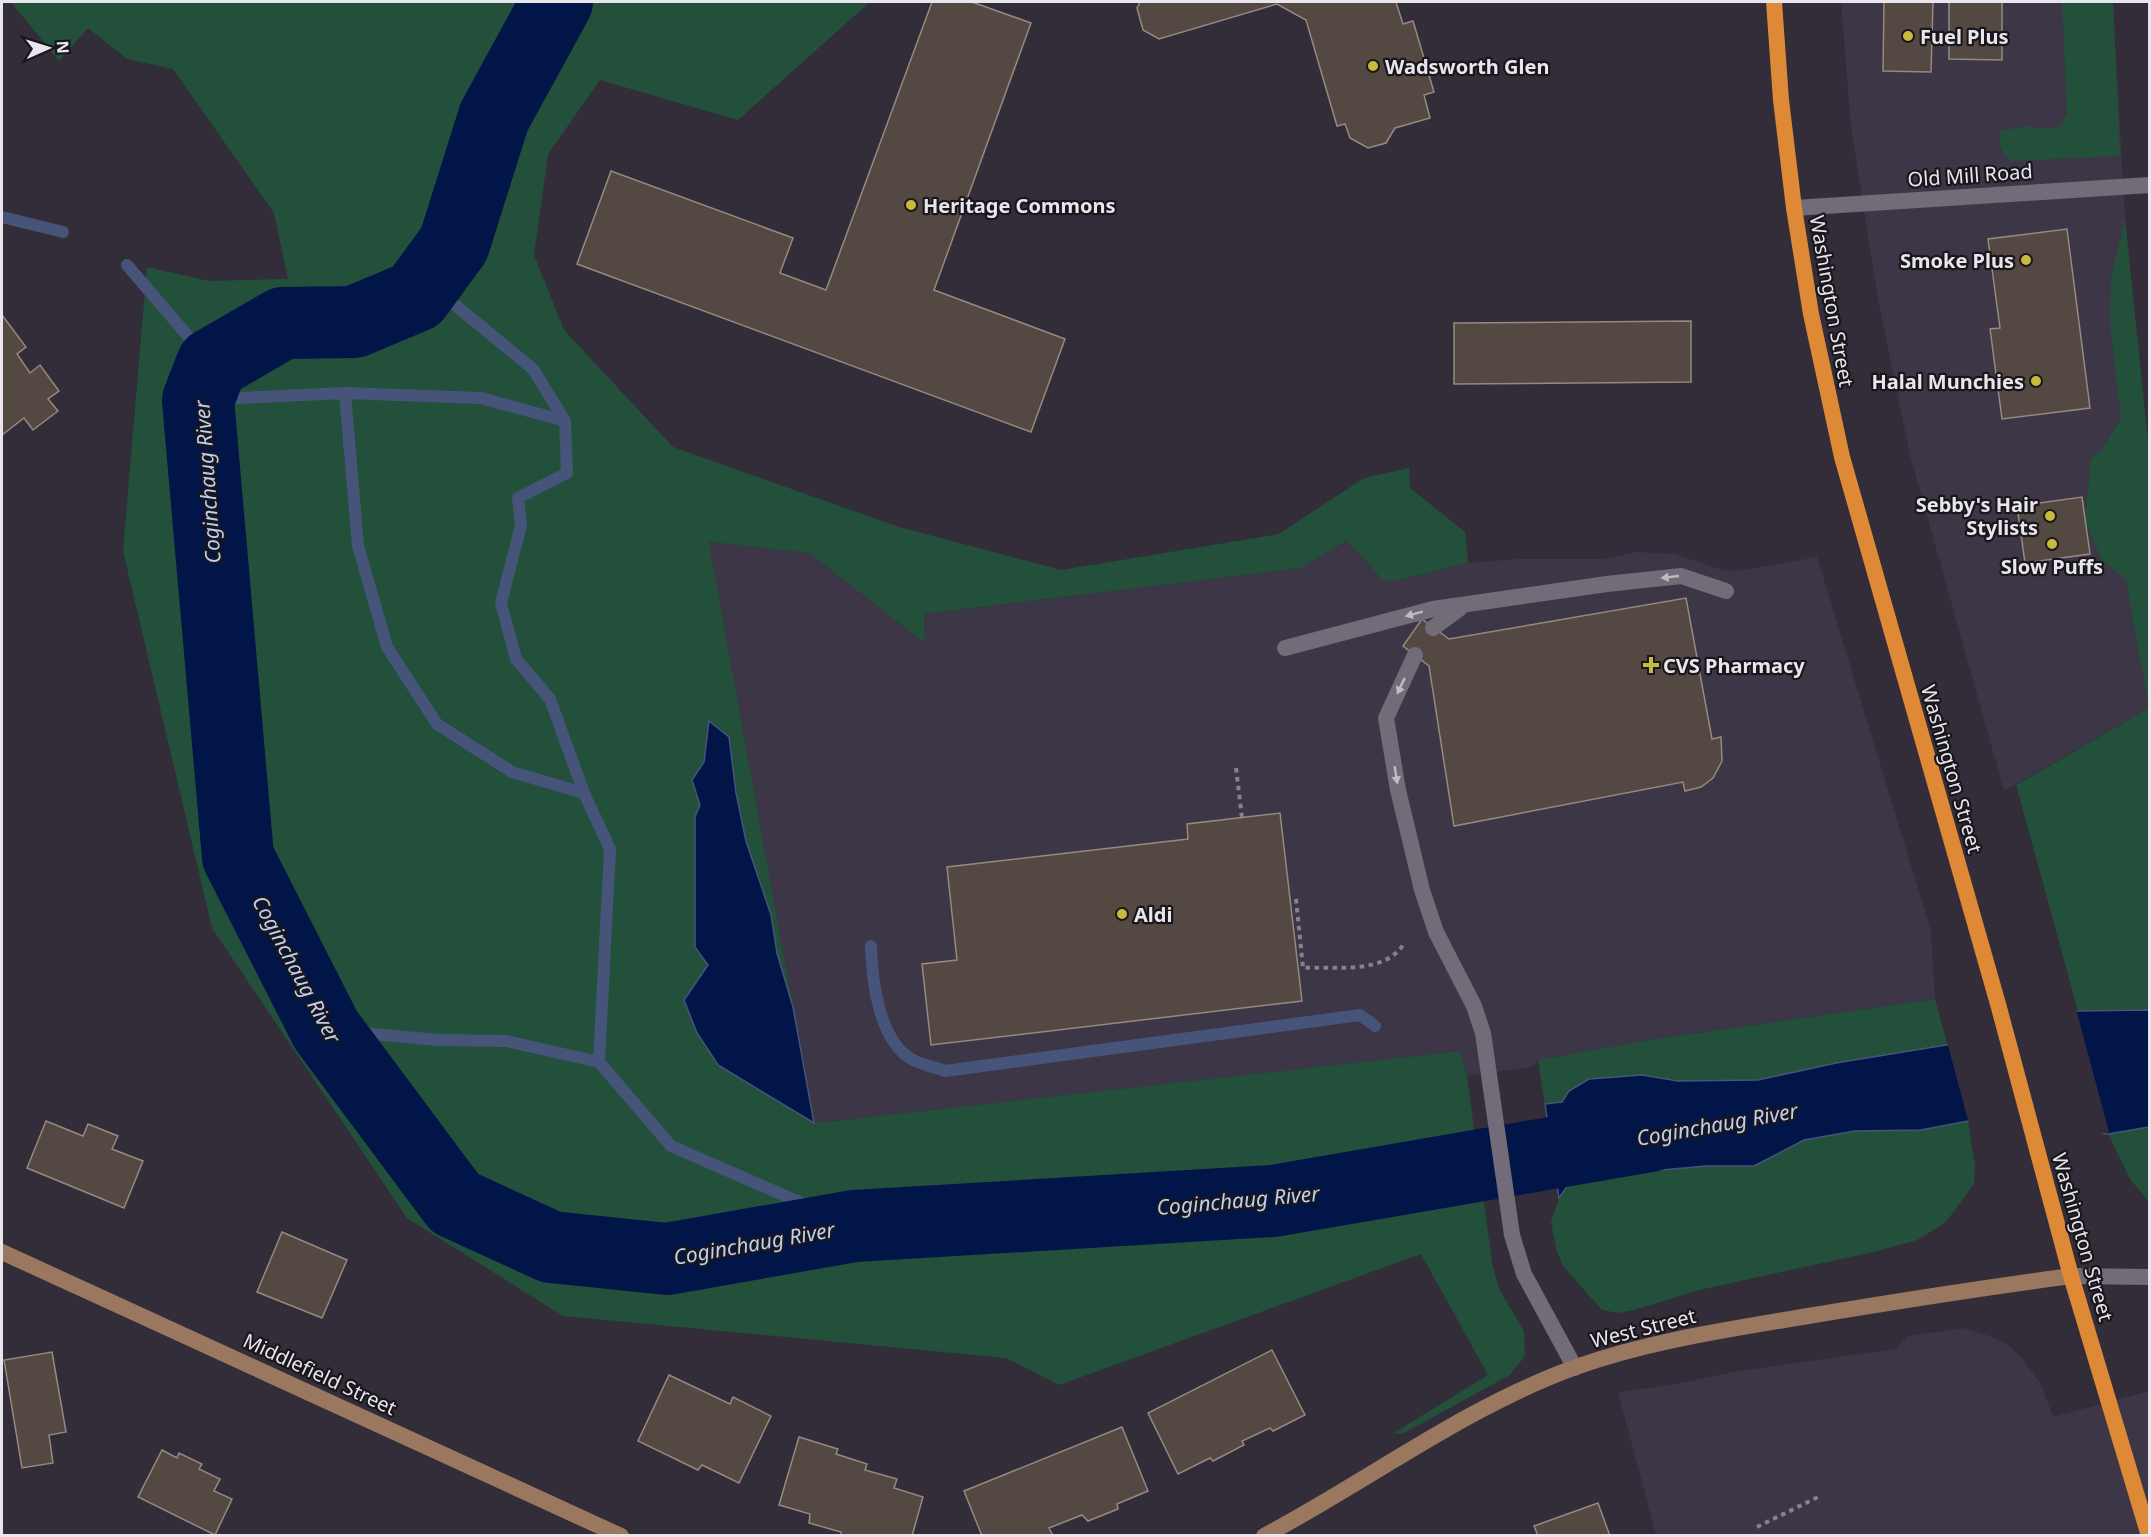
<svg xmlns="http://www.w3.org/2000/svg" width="2151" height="1537" font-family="'Noto Sans',sans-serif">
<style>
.built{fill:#3d3646}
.green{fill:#22503a}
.water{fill:#021548;stroke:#475479;stroke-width:1.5}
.pier{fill:#322d38}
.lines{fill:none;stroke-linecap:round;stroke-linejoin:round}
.stream{stroke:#475479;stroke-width:12}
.river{stroke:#021548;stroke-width:72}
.building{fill:#544942;stroke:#958980;stroke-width:1.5}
.path{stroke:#86828b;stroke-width:4;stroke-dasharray:4.5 4.5;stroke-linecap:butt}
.service{stroke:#716c78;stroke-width:16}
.minor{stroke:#716c78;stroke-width:16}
.tertiary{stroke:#716c78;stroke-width:16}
.secondary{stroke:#9a775f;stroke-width:16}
.trunk{stroke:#de8936;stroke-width:16}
.oneway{fill:#bebbc3}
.poi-dot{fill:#c7bb3c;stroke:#19171b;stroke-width:2}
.labels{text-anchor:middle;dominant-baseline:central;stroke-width:4.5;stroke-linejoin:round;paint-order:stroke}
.poi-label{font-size:20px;font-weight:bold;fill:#e8e6ec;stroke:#19171b;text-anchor:start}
.street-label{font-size:20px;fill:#e8e6ec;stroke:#19171b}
.water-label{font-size:21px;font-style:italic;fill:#bed0f2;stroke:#19171b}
</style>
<rect width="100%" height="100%" fill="#322d38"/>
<g class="built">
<path d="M1841,2H2113L2125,218L2149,460V708L2004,791L1910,455L1878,300L1851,127Z"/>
<path d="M1347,541L1400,580L1468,563L1517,559H1605L1635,552L1675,554L1725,571L1744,570L1817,557L1931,931L1935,999L1649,1040L1539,1060L1531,1067L1467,1076L1460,1051L814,1123L709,542L809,553L925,642L924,614L1299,568Z"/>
<path d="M1963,1328L1990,1336L2007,1344L2019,1355L2041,1384L2053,1417L2149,1391V1535H1656L1618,1392L1670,1385L1739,1371L1895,1349L1908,1336Z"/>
</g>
<g class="green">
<path d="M11,2H870L738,120L600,80L548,154L534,255L564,330L673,447L899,527L1061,570L1279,534L1364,478L1409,468L1410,488L1465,532L1468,563L1400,580L1384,581L1347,541L1300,568L924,614L925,643L809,553L709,542L814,1123L1460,1051L1467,1076L1492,1262L1499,1289L1524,1331L1525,1356L1510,1375L1404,1433L1392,1434L1488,1375L1421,1254L1059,1385L1006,1358L563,1316L407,1218L212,928L123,551L147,267L209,281L288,279L274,213L173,69L127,59L88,28L59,61Z"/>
<path d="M2062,2H2113L2120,156L2010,161C2001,152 1997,143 2000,131L2028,126L2049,129L2060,126L2067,113Z"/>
<path d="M2125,218L2150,460L2149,1202L2130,1179L2108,1134L2078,1011L2016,785L2149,708L2126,580L2101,559L2085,521L2091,459L2102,450L2121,419L2110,322L2111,277Z"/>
<path d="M1935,999L1968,1121L1975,1165L1974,1184L1945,1223L1917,1240L1878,1251L1699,1290L1634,1310L1618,1313L1602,1310L1563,1266L1556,1249L1551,1222L1559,1198L1538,1060L1649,1040Z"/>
</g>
<g class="water">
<path d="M709,721L729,737L736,793L746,841L771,915L777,953L793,1007L814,1123L718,1065L697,1033L684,1000L708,965L695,947V817L700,805L692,780L704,762Z"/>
<path d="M2149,1010V1127L2108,1134L1968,1121L1921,1130L1855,1131L1804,1140L1754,1166H1706L1573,1178L1559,1198L1545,1104L1562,1102L1569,1091L1589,1079L1642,1075L1678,1081L1758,1080L1836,1063L1946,1045L2078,1011Z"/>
</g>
<path class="pier" d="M2076,1009L2109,1132L2092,1136L1969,1124L1947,1042Z"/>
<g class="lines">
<g class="stream">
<path d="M2,217L63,232"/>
<path d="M127,265L212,364"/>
<path d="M427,282L533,369L565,421L567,473L518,498L521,525L501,603L516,659L550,699L584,793"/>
<path d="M345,393L481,398L565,421"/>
<path d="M198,400L345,393L358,546L387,647L437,724L512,772L584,793L610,849L599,1062L671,1146L854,1226"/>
<path d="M871,946C872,981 879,1042 913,1060C923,1065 935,1067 945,1071L1360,1015L1375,1026"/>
<path d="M326,1030L439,1040L506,1041L599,1062"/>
</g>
<path class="river" d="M557,2L494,117L454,244L416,296L354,322L283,323L212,364L198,400L238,857L326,1030L455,1203L551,1247L667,1259L854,1226L1273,1201L1650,1136"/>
</g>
<g class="building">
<path d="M932,2H972L1031,23L934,290L1065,339L1031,432L577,264L611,171L793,238L780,273L826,290Z"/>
<path d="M1140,2H1396L1403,24L1413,21L1434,92L1424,95L1430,118L1395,128L1386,143L1368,148L1350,138L1345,124L1337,126L1306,20L1277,4L1159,39L1143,30L1137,8Z"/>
<path d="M1884,2H1933L1931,72L1883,71Z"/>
<path d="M1949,2H2002V60L1949,59Z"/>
<path d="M2067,229L2090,408L2002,419L1990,329L2000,328L1988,239Z"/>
<path d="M2,315L26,347L17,354L30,373L40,365L59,391L48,399L58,411L33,430L24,418L2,435Z"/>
<path d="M1691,321V382L1454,384V323Z"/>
<path d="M2082,497L2090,554L2025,563L2017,506Z"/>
<path d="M1686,598L1712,739L1721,737L1722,761L1713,778L1701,787L1685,791L1683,782L1454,826L1429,666L1403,646L1422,619L1449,639Z"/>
<path d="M1280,813L1302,1001L931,1045L922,964L957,960L947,867L1188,839L1187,824Z"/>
<path d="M46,1121L83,1136L88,1124L118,1136L112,1149L143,1161L124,1208L27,1168Z"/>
<path d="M282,1232L347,1260L322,1318L257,1292Z"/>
<path d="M1272,1350L1305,1415L1273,1431L1270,1428L1242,1441L1244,1445L1213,1461L1210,1458L1178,1474L1148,1413Z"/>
<path d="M52,1352L66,1432L49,1435L53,1463L22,1468L4,1360Z"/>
<path d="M669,1375L730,1404L733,1397L771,1416L739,1483L702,1465L698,1470L638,1441Z"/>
<path d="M1122,1427L1148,1491L1117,1504L1118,1509L1088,1521L1082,1515L1049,1528L1052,1534L1049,1536H982L964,1491Z"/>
<path d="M799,1437L838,1449L836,1454L867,1464L865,1470L897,1479L894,1488L923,1497L912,1536H841V1532L809,1523L810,1514L779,1505Z"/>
<path d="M162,1450L177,1458L179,1453L202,1464L199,1469L220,1479L214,1491L232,1499L215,1535L138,1497Z"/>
<path d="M1598,1503L1610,1536H1538L1534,1526Z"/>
</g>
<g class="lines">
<g class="path">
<path d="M1236,768L1242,818"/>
<path d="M1296,899L1303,968C1334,966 1383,975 1403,945"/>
<path d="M1757,1527L1818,1497"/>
</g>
<g class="service">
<path d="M1433,628L1460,608"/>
<path d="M1285,648L1433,609L1607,584L1681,576L1726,591"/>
<path d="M1415,655L1386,718L1398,790L1422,890L1436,932L1474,1006L1483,1033L1512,1235L1524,1274L1575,1368"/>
</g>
<path class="minor" d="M2071,1276L2150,1277"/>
<path class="tertiary" d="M1794,208L2150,185"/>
<g class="secondary">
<path d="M2,1252L621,1536"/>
<path d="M1264,1536C1368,1481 1465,1407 1576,1367C1649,1341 1726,1330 1802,1317C1892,1302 1981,1288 2071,1276"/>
</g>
<path class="trunk" d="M1774,2L1781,100L1794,208L1811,314L1842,457L1998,1004L2071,1276L2149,1536"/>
</g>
<defs><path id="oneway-solid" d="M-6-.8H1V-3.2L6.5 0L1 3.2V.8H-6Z" transform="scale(1.5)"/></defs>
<g class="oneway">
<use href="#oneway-solid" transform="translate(1670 577) rotate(174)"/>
<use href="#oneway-solid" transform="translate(1414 614) rotate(165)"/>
<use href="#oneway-solid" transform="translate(1401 686) rotate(115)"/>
<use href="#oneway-solid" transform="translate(1396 775) rotate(81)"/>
</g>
<g class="poi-dot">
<circle cx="1908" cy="36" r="6"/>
<circle cx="1373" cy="66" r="6"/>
<circle cx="911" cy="205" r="6"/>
<circle cx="2026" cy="260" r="6"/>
<circle cx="2036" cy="381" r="6"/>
<circle cx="2050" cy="516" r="6"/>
<circle cx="2052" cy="544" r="6"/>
<path d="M1648 656h6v6h6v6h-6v6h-6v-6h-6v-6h6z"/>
<circle cx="1122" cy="914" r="6"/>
</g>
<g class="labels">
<g class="poi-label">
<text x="1920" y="36">Fuel Plus</text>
<text x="1385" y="66">Wadsworth Glen</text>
<text x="923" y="205">Heritage Commons</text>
<text x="2014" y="260" text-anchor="end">Smoke Plus</text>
<text x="2024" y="381" text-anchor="end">Halal Munchies</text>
<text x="2038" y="504" text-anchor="end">Sebby's Hair<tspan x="2038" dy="23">Stylists</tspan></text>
<text x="2052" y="566" text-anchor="middle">Slow Puffs</text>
<text x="1663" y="665">CVS Pharmacy</text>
<text x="1134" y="914">Aldi</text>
</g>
<g class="street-label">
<text transform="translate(1970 175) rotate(-4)">Old Mill Road</text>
<text transform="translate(1832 301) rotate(80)">Washington Street</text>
<text transform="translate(1952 769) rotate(74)">Washington Street</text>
<text transform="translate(2083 1237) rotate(74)">Washington Street</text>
<text transform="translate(1643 1328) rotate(-14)">West Street</text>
<text transform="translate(320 1374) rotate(25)">Middlefield Street</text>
</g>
<g class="water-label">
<text transform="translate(207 482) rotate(-94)">Coginchaug River</text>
<text transform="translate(297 969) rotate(62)">Coginchaug River</text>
<text transform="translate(1717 1124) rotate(-10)">Coginchaug River</text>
<text transform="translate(1238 1200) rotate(-5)">Coginchaug River</text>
<text transform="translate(754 1243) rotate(-10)">Coginchaug River</text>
</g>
</g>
<rect width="2151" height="1537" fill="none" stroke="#e8e6ec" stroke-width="6"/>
<g transform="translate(48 48) rotate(87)" stroke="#19171b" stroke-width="4.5" paint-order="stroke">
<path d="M0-4.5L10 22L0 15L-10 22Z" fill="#e8e6ec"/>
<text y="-9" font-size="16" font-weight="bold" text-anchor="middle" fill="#e8e6ec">N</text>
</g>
</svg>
